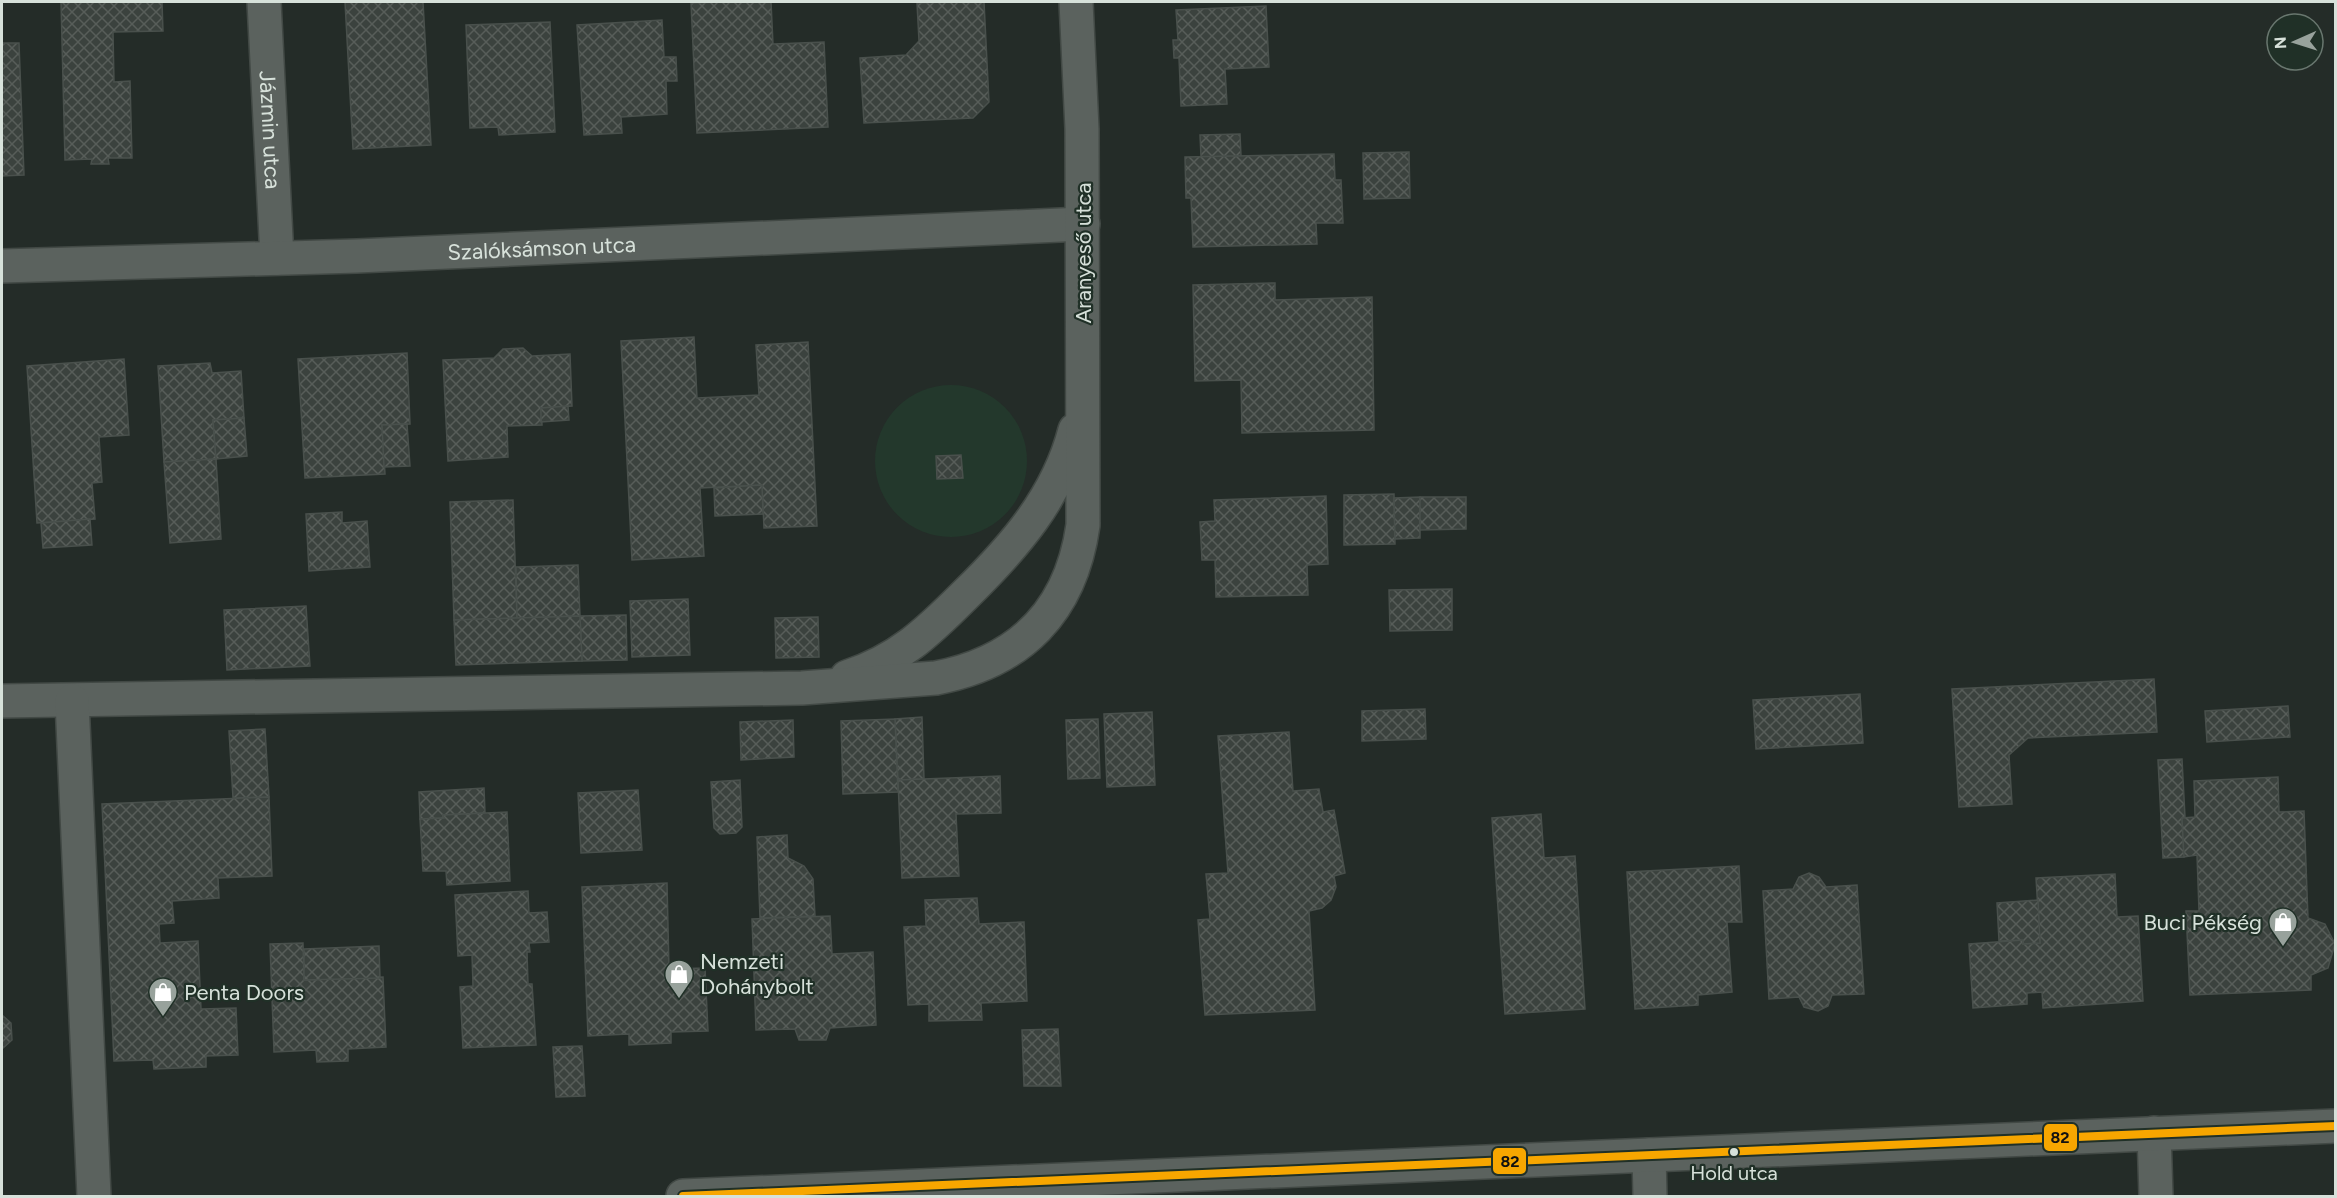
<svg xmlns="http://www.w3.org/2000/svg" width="2337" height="1198" font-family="Figtree,sans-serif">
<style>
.built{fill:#23382c}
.building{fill:url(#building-cross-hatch);stroke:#49504c;stroke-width:1.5}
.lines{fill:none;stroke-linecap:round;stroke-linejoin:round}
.minor-casing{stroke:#424945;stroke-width:36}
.minor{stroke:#5b625e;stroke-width:33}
.bus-1-casing{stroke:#203027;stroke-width:12}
.bus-1{stroke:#f7a600;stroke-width:8}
.bus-dot{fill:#d7e1da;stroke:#203027;stroke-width:2}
.labels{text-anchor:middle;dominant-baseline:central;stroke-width:4.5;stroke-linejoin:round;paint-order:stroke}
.bus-label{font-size:20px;fill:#d7e1da;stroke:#203027}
.street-label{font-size:22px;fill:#d7e1da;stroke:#203027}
.poi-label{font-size:22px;fill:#d7e1da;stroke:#203027;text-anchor:start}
.line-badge{stroke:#203027;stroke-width:2}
.pale-badge-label{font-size:16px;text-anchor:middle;font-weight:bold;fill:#111}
</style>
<defs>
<pattern id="building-cross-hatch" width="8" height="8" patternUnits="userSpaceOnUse" patternTransform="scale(1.5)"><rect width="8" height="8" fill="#3b423e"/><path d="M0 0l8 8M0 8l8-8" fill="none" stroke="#575d59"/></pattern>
</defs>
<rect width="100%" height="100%" fill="#242c28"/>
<circle class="built" cx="951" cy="461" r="76"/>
<g class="building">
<path d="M61,2H162L163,31L113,32L114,82L130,81L132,158H108L109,164H91L92,159L65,160Z"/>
<path d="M345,2H423L431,145L353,149Z"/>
<path d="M721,2H771L773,44L824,42L828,127L697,133L691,3Z"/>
<path d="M944,2H984L989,102L973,118L864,123L860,58L906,55L919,41L917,3Z"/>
<path d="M1266,6L1269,67L1225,69L1227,104L1181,106L1179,58H1174L1173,40H1178L1176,10Z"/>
<path d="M662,20L664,57H676L677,81H666L667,114L621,117L622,133L584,135L577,25Z"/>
<path d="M550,22L555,132L499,135L498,127L470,128L466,25Z"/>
<path d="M2,43H19L24,175L2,176Z"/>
<path d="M1240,134L1241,156L1201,157L1200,135Z"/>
<path d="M1409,152L1410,198L1364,199L1363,153Z"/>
<path d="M1334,154L1335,180H1341L1343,223H1316L1317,244L1193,247L1191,198H1186L1185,157Z"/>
<path d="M1275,283V300L1372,297L1374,430L1242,433L1241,380L1195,381L1193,285Z"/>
<path d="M694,337L697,398L759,395L756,345L808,342L817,526L764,528L762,485L700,488L704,556L632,560L621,341Z"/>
<path d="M523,348L532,356L570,354L572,406L541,408L542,425L507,426L508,457L448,461L443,360L494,358L503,349Z"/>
<path d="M407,353L410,424L382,425L385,474L305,478L298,359Z"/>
<path d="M124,359L129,435L99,437L102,482L92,483L95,519L37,523L27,366Z"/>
<path d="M210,363L212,373L241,371L244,418L213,420L216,459L164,462L158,366Z"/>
<path d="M568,406L569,420L541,422V408Z"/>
<path d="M244,418L247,456L216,459L213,420Z"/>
<path d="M407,424L410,466L384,467L382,425Z"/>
<path d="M961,455L963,478L937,479L936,456Z"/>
<path d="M216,459L221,539L170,543L164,462Z"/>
<path d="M762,485L763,514L715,516L714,488Z"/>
<path d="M1394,494L1395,544L1344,545V495Z"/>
<path d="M1326,496L1328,564L1307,565L1308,595L1216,597L1215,560H1202L1200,522L1215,521L1214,500Z"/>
<path d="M1420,497V538L1395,539L1394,498Z"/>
<path d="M1420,497H1466V529L1420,530Z"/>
<path d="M513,500L517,618L454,620L450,502Z"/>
<path d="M342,512V523L367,521L370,567L309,571L306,514Z"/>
<path d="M90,519L92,545L43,548L41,523Z"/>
<path d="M578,565L580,616L517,618L516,567Z"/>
<path d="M1452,589V630L1390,631L1389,590Z"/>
<path d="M688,599L690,655L632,657L630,601Z"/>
<path d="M306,606L310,666L227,670L224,610Z"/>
<path d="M626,615L627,660L582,661L580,616Z"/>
<path d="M580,616L582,661L456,665L454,620Z"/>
<path d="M818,617L819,657L776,658L775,618Z"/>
<path d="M2154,679L2157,732L2028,738L2009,755L2012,804L1959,807L1952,689Z"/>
<path d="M1860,694L1863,743L1756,749L1753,700Z"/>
<path d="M2288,706L2290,737L2207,742L2205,711Z"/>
<path d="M1425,709L1426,739L1362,741V711Z"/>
<path d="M1152,712L1155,785L1107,787L1104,714Z"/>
<path d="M922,717L924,779L898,780L895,719Z"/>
<path d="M895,719L898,792L843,794L841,721Z"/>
<path d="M1098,719L1100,778L1068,779L1066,720Z"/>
<path d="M793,720L794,757L741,760L740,722Z"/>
<path d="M265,729L269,797L233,798L229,731Z"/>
<path d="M1289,732L1293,791L1319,789L1323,812L1334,810L1345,873L1334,876L1336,887L1331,900L1322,908L1309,911L1315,1010L1205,1015L1198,920L1210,919L1206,874L1228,873L1218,736Z"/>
<path d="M2182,759L2185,817L2182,818L2184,857L2163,858L2158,760Z"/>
<path d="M1000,776L1001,813L956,814L959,876L902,878L898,780Z"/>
<path d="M2278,777L2279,812L2304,811L2308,918L2325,924L2335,944L2328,968L2311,975V990L2190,995L2186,911H2199L2197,855L2184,857L2182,818L2195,817L2194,781Z"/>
<path d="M740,780L742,827L736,833L720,834L714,828L711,782Z"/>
<path d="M484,788L485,813L443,815L444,818L420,819L419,792Z"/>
<path d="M638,790L642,850L581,853L578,793Z"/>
<path d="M269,797L272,876L218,878L219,898L172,901L174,923L159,924L160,943L198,941L201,1009L236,1008L238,1055L206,1056V1067L154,1069L153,1060L114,1061L102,804Z"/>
<path d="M507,812L510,881L447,885L446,871H423L420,819L444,818L443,815Z"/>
<path d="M1541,814L1544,858L1575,856L1585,1009L1505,1014L1492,818Z"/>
<path d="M787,835L788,858L804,866L813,879L815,916L760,918L757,837Z"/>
<path d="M1739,866L1742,922H1727L1732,992L1698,995V1005L1635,1009L1627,872Z"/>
<path d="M1809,873L1819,877L1826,887L1857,885L1864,994L1832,995L1828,1006L1818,1011L1804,1007L1799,997L1769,999L1763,891L1793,889L1799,877Z"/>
<path d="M2115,874L2117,917L2138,916L2143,1001L2043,1008L2042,992L2027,993V1004L1973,1008L1969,944L2023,940V944L2040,943L2036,878Z"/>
<path d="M667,883L669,969L705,968L708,1031L671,1032V1043L629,1045V1034L588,1036L582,887Z"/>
<path d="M528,891L529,913L547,912L549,942L529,943L530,952H527L528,984H532L536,1045L463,1048L460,987L473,986L472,955L458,956L455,895Z"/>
<path d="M977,898L979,924L1024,922L1027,1001L981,1003L982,1020L929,1021V1004L908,1005L904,927L926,926L925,900Z"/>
<path d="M2038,900L2040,943L2023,944V940L1999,941L1997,903Z"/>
<path d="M830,916L832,954L873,952L876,1025L830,1028L826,1040H799L795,1029L756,1030L752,919Z"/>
<path d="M303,943L304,980L383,977L386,1047L348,1049V1061L317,1062L316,1050L274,1052L270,944Z"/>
<path d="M379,946L380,978L304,980V949Z"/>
<path d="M2,1015L11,1023L12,1040L2,1049V1063Z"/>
<path d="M1058,1029L1061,1086H1024L1022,1030Z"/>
<path d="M582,1046L585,1096L556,1097L553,1047Z"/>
</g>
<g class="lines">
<g class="minor-casing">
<g id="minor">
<path id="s1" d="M264,2L277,258"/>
<path id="s2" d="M2,266L357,256L1083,224"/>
<path d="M847,677C899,660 928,632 966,594C1014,547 1058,497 1075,430"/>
<path d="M2,701L802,688L936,678C1021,662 1071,611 1083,525L1082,129L1076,2"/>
<path d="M72,701L94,1196"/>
<path d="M2154,1133L2156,1196"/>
<path d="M1649,1155L1650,1196"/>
<path d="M683,1196L2336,1126"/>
</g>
</g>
<use href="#minor" class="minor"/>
<g class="bus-1-casing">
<path id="bus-1" d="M683,1196L2336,1126"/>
</g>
<use href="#bus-1" class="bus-1"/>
</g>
<defs>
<g id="shop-pin" transform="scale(1.5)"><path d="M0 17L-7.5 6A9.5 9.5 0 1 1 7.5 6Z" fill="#98a29c" stroke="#203027"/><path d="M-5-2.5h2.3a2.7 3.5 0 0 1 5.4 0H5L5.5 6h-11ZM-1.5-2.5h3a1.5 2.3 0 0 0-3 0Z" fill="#fff"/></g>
</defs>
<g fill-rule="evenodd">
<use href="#shop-pin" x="2283" y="922"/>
<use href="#shop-pin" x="679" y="974"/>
<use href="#shop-pin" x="163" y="992"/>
</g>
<circle class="bus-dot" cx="1734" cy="1152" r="5"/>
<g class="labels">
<g class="bus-label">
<text x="1734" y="1173">Hold utca</text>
</g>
<g class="street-label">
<text stroke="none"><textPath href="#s1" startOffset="128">Jázmin utca</textPath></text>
<text stroke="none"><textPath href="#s2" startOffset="540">Szalóksámson utca</textPath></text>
<text transform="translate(1083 253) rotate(-90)">Aranyeső utca</text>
</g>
<g class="poi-label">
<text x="2262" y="922" text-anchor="end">Buci Pékség</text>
<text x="700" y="961">Nemzeti<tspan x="700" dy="25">Dohánybolt</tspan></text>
<text x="184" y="992">Penta Doors</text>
</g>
</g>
<g class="line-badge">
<rect x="2043" y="1123" width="35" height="29" rx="6" fill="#f7a600"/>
<rect x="1492" y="1147" width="35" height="28" rx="6" fill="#f7a600"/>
</g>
<g class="pale-badge-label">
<text x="2060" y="1143">82</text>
<text x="1510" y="1167">82</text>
</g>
<rect width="2337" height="1198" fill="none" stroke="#d7e1da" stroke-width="6"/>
<g transform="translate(2295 42) rotate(267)"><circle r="28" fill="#203027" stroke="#69776f" stroke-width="1.5"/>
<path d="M0-4.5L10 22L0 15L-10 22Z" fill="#98a29c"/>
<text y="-9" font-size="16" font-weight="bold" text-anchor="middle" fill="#d7e1da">N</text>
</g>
</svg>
